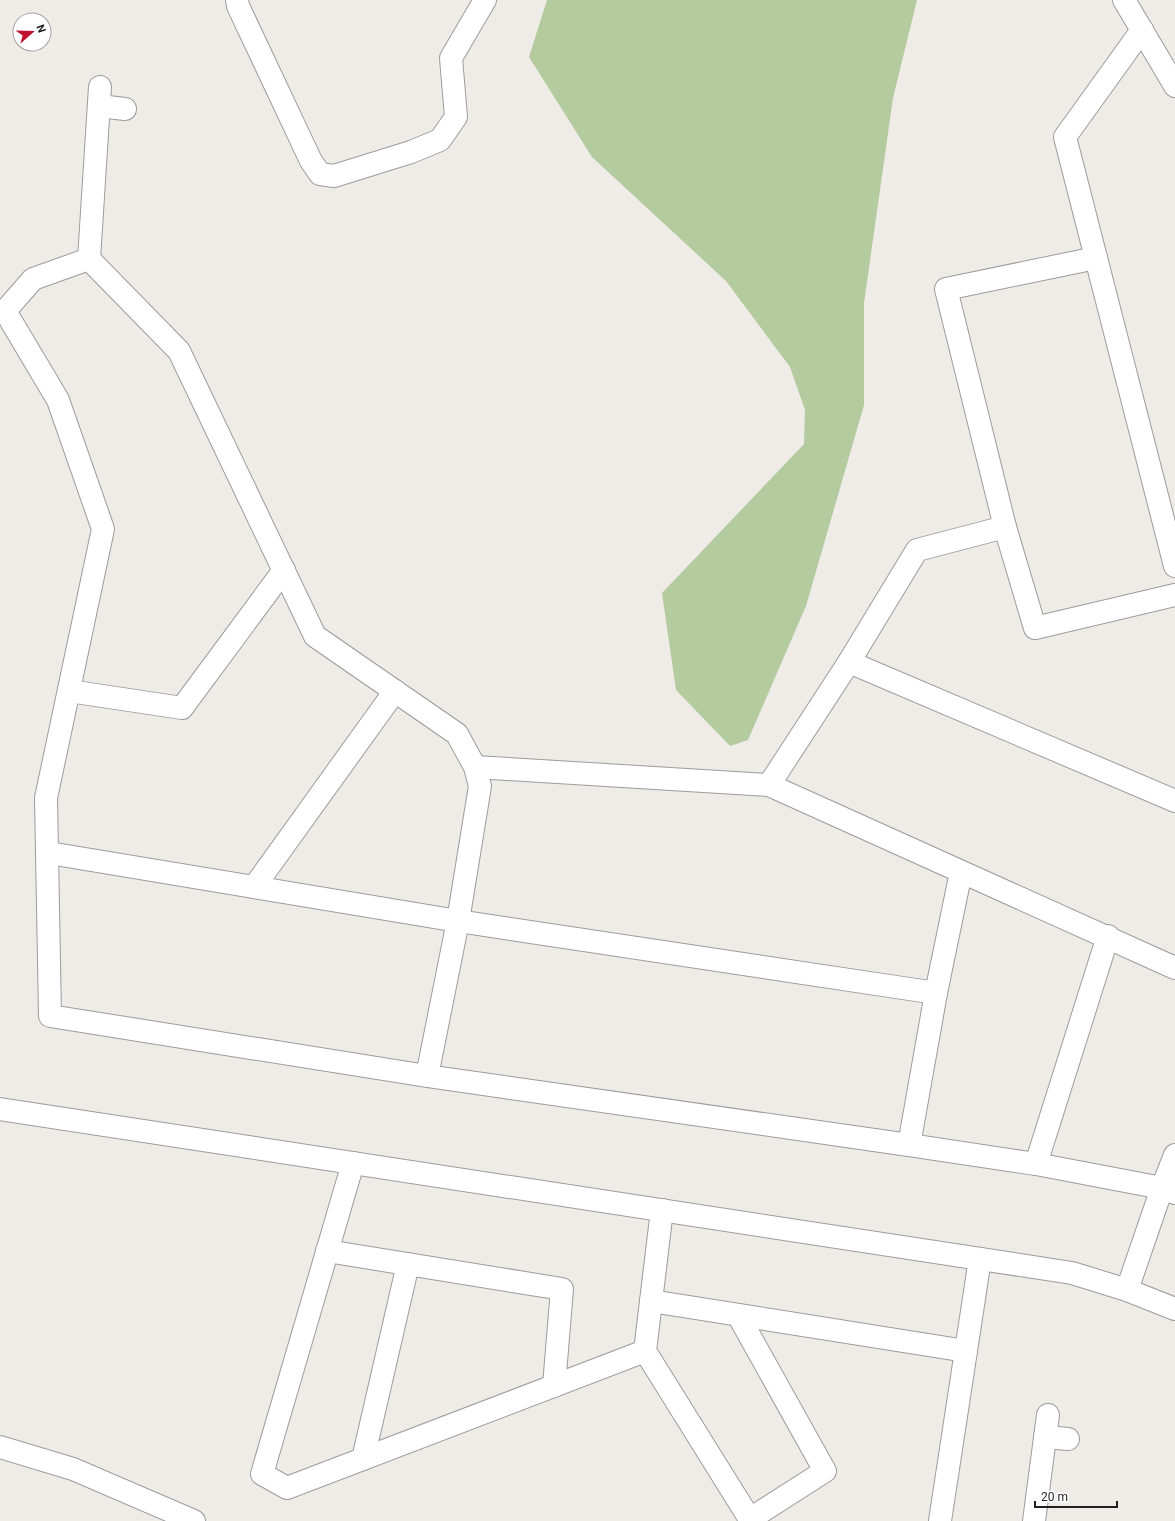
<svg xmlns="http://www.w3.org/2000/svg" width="1175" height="1521" font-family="Roboto,sans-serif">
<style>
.forest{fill:#b3cb9f}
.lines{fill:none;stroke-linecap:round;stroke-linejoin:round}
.minor-casing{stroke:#9c9c9c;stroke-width:24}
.minor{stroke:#fff;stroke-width:22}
</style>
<rect width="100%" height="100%" fill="#efebe6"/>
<path class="forest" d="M547,0H917L893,98L864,303V405L806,606L748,740L730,746L676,690L662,593L804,444L805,410L790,367L726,281L592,157L529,57Z"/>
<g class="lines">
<g class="minor-casing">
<g id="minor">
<path d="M237,0L238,6L311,161L320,174L334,176L411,152L440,140L456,117L451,58L485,0"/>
<path d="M1124,0L1175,86"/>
<path d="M1142,30L1065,137L1175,566"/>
<path d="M99,106L125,109"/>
<path d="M1096,258L946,289L1005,527L1035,628L1175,595"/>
<path d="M89,259L100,87"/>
<path d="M849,662L1175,801"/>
<path d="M69,691L182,708L284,570"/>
<path d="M475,767L769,785L1175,968"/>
<path d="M769,785L849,662L917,550L1005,527"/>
<path d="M49,853L458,921L936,993"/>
<path d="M254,887L395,691"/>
<path d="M427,1076L458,921L480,786L475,767L457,734L315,636L179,351L89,259L33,279L5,311L58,400L103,529L46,798L50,1016L427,1076L909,1145L1036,1164L1162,1188L1175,1193"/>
<path d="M0,1109L1072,1273L1127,1290L1175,1309"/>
<path d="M909,1145L936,993L961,872"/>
<path d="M353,1163L262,1474L287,1488L645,1351"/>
<path d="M1036,1164L1108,936"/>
<path d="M662,1210L645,1351L751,1521"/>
<path d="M327,1251L562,1289L554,1386"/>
<path d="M1127,1290L1162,1188L1175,1155"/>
<path d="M651,1301L966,1351"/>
<path d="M738,1315L825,1471L750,1519"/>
<path d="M1045,1437L1068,1439"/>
<path d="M0,1447L73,1469L194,1521"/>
<path d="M363,1459L408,1264"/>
<path d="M940,1521L980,1259"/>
<path d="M1034,1521L1048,1415"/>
</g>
</g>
<use href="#minor" class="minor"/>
</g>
<g transform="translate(32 32) rotate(70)"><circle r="19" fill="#ffffff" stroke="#a5a5a5"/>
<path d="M0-3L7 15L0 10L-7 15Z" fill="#be112d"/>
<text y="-6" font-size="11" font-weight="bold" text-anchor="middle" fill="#1f1f1f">N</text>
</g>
<path d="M1035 1501v6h82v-6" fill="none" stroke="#1f1f1f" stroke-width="2"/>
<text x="1041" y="1501" font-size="12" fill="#1f1f1f" stroke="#ffffff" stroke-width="3" paint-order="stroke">20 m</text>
</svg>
